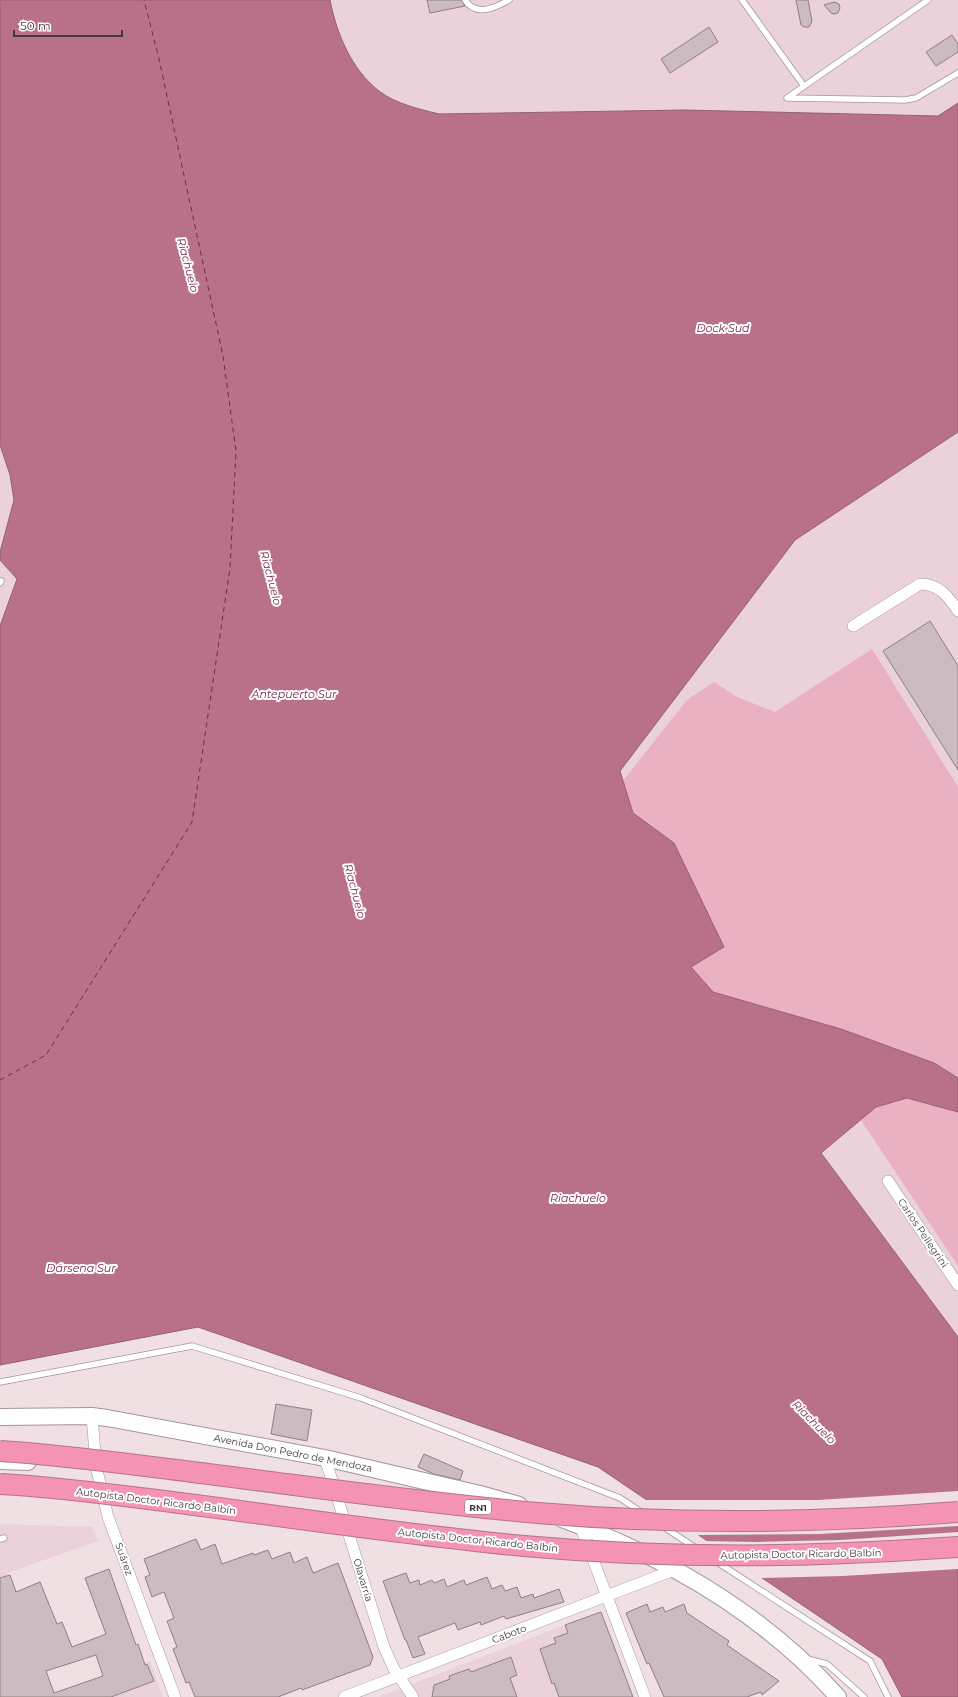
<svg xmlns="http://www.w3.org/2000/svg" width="958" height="1697" font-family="Montserrat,sans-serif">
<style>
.built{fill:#ebd1d9}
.green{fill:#e9b1c2}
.water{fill:#b97189;stroke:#956072}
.pier{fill:#f0dfe3}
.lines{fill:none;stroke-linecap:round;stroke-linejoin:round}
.ferry{stroke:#7c2449;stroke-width:1;stroke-dasharray:5 4;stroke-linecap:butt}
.building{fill:#ccbbc0;stroke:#8f8084;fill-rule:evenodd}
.lane-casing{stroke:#a49599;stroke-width:7}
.street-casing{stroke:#a49599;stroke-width:12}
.secondary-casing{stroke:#a49599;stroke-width:18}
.highway-casing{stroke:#b57489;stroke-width:22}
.lane{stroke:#fff;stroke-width:5.5}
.street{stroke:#fff;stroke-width:11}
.secondary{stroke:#fff;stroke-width:16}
.highway{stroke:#f493b3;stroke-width:20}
.highway-bridge-casing{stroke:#b57489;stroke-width:22;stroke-linecap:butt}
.highway-bridge{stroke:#f493b3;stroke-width:20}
.labels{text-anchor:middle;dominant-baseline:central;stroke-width:4;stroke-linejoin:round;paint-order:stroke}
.shield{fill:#fff;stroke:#7a7576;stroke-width:1}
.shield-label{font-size:9px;font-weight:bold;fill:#413a3c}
.street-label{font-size:10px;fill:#413a3c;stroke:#fff}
.water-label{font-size:11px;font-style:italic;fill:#7c2449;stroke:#fff}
</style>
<rect width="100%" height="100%" fill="#f0dfe3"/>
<g class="built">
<path d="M330,0H958V103L938,116L685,110L439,114L408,106L379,92L363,76L347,54Z"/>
<path d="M958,432V1078L633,813L620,771L795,540Z"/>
<path d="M0,445L10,475L14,500L0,552Z"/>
<path d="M0,560L17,579L0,626Z"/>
<path d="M876,1107L958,1112V1337L821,1153Z"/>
<path d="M0,1524L92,1527L98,1541L7,1573L52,1695L150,1661L163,1697H0Z"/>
<path d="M601,1611L632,1697H379Z"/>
</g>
<g class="green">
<path d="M872,649L958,787V1078L933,1063L841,1029L713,992L691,967L724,947L674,843L633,813L623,781L687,700L714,682L737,697L775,712Z"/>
<path d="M907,1098L958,1112V1266L861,1120L876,1107Z"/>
</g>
<path class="water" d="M0,0H330C337,34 351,69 379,91C396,104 419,109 439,114L685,110L938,116L958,103V432L795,540L620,771L633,813L674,843L724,947L691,967L713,992L841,1029L934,1063L958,1078V1112L907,1098L876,1107L821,1153L958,1337V1697H902L882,1659L598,1467L198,1327L0,1365V626L17,579L0,560V552L14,500L10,475L0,445Z"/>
<g class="pier">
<path d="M958,1491V1526L820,1534L695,1535L643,1500H818Z"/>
<path d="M958,1532V1569L843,1576L759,1578L704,1541L756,1542L840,1540Z"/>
</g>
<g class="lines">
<path class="ferry" d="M0,1080L46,1055L192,822L230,568L236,451L223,356L159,59L144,0"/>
</g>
<g class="building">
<path d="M427,0H461L465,6L430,13Z"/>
<path d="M796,0H808L812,21L809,27H804L801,25Z"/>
<path d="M834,2L839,4L840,8L838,13L834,14L831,13L824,5Z"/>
<path d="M709,27L718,42L670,73L661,59Z"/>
<path d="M952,35L958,44V52L936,66L926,52Z"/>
<path d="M930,621L958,666V770L883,651Z"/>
<path d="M276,1404L312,1410L307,1441L271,1434Z"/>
<path d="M424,1454L463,1471L460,1480L434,1474L418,1467Z"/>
<path d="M196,1539L201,1550L215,1544L222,1564L253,1553L254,1555L268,1550L272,1559L290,1552L294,1563L307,1557L313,1573L338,1563L373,1657L370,1665L302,1690L301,1688L278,1697H195L189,1682L186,1683L173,1649L177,1647L167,1621L174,1618L164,1592L152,1597L145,1577L150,1575L144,1559Z"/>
<path d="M109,1569L136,1645L138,1644L145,1665L147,1664L154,1681L111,1697H0V1578L10,1575L16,1592L40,1582L57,1624L62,1622L72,1647L106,1634L85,1578ZM96,1655L103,1676L54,1693L46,1671Z"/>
<path d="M406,1573L410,1583L419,1580L420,1585L432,1580L434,1583L444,1579L447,1587L464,1580L466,1585L487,1577L492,1589L502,1585L505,1591L517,1587L521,1598L533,1594L534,1598L559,1589L564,1602L506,1619L504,1616L481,1625L480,1622L458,1630L455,1623L418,1637L425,1654L413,1658L406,1640H405L383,1581Z"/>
<path d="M647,1604L650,1612L663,1607L665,1612L684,1604L687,1613L729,1641L727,1645L779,1681L762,1695L761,1692L747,1697H664L649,1663L647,1664L626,1613Z"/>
<path d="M601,1612L633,1697H559L554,1683L552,1684L540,1649L556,1643L554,1638L568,1633L565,1625Z"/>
<path d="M511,1657L517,1675L510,1678L517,1697H432L434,1685L450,1679L449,1676L469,1669L471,1672Z"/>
</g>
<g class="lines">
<g class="lane-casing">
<g id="lane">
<path d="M465,0C476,17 495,8 509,0"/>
<path d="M742,0L804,86"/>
<path d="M928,0L787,98L905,100L916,98L958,73"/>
<path d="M0,583L1,581"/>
<path d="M0,1382L192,1346L361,1398L620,1498L641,1512"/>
<path d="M664,1527L697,1549"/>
<path d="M0,1539L4,1538"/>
<path d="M717,1562L870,1661L888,1697"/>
<path d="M807,1659L827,1664L864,1697"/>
</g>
</g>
<g class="street-casing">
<g id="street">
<path d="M853,626L920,584C939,584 948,596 958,611"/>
<path d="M888,1181L958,1285"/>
<path d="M92,1416L96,1466L108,1517L175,1697"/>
<path d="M325,1458L384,1647L394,1669L413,1697"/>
<path d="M580,1525L645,1697"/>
<path d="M344,1697L674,1570"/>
</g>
</g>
<g class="secondary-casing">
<g id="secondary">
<path d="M0,1417L92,1416L107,1418L325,1458L480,1494L519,1505"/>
<path d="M0,1461L28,1462"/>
<path d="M562,1519C666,1557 764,1614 838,1697"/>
</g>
</g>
<g class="highway-casing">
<path id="highway" d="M925,1549L958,1547"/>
</g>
<use href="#lane" class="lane"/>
<use href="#street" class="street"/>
<use href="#secondary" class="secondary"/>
<use href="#highway" class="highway"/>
<g class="highway-bridge-casing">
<g id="highway-bridge">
<path d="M0,1451C64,1455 128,1464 192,1472C307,1486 422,1503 538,1513C678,1525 818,1523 958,1512"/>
<path d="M0,1484C58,1487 115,1495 172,1502C289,1517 406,1535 524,1546C658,1558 791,1558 925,1549"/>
</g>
</g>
<use href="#highway-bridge" class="highway-bridge"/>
</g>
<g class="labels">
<rect class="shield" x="465" y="1500" width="26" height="14" rx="3"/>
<g class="shield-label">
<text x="478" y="1507">RN1</text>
</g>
<g class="street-label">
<text transform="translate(923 1233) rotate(56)">Carlos Pellegrini</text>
<text transform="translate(293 1453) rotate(11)">Avenida Don Pedro de Mendoza</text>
<text transform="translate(156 1501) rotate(7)">Autopista Doctor Ricardo Balbín</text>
<text transform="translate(478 1540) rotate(6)">Autopista Doctor Ricardo Balbín</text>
<text transform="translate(801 1554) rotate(-1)">Autopista Doctor Ricardo Balbín</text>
<text transform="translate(124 1559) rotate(70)">Suárez</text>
<text transform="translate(363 1580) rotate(73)">Olavarría</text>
<text transform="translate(509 1634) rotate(-21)">Caboto</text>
</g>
<g class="water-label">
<text transform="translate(188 265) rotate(75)">Riachuelo</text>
<text x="723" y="328">Dock Sud</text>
<text transform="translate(271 578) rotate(75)">Riachuelo</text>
<text x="294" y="694">Antepuerto Sur</text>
<text transform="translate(355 891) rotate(75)">Riachuelo</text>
<text x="578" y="1198">Riachuelo</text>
<text x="81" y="1268">Dársena Sur</text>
<text transform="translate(814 1422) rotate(45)">Riachuelo</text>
</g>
</g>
<path d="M14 30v6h108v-6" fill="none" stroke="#413a3c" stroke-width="2"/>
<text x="20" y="30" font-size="12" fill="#413a3c" stroke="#ffffff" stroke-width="3" paint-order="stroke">50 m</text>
</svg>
